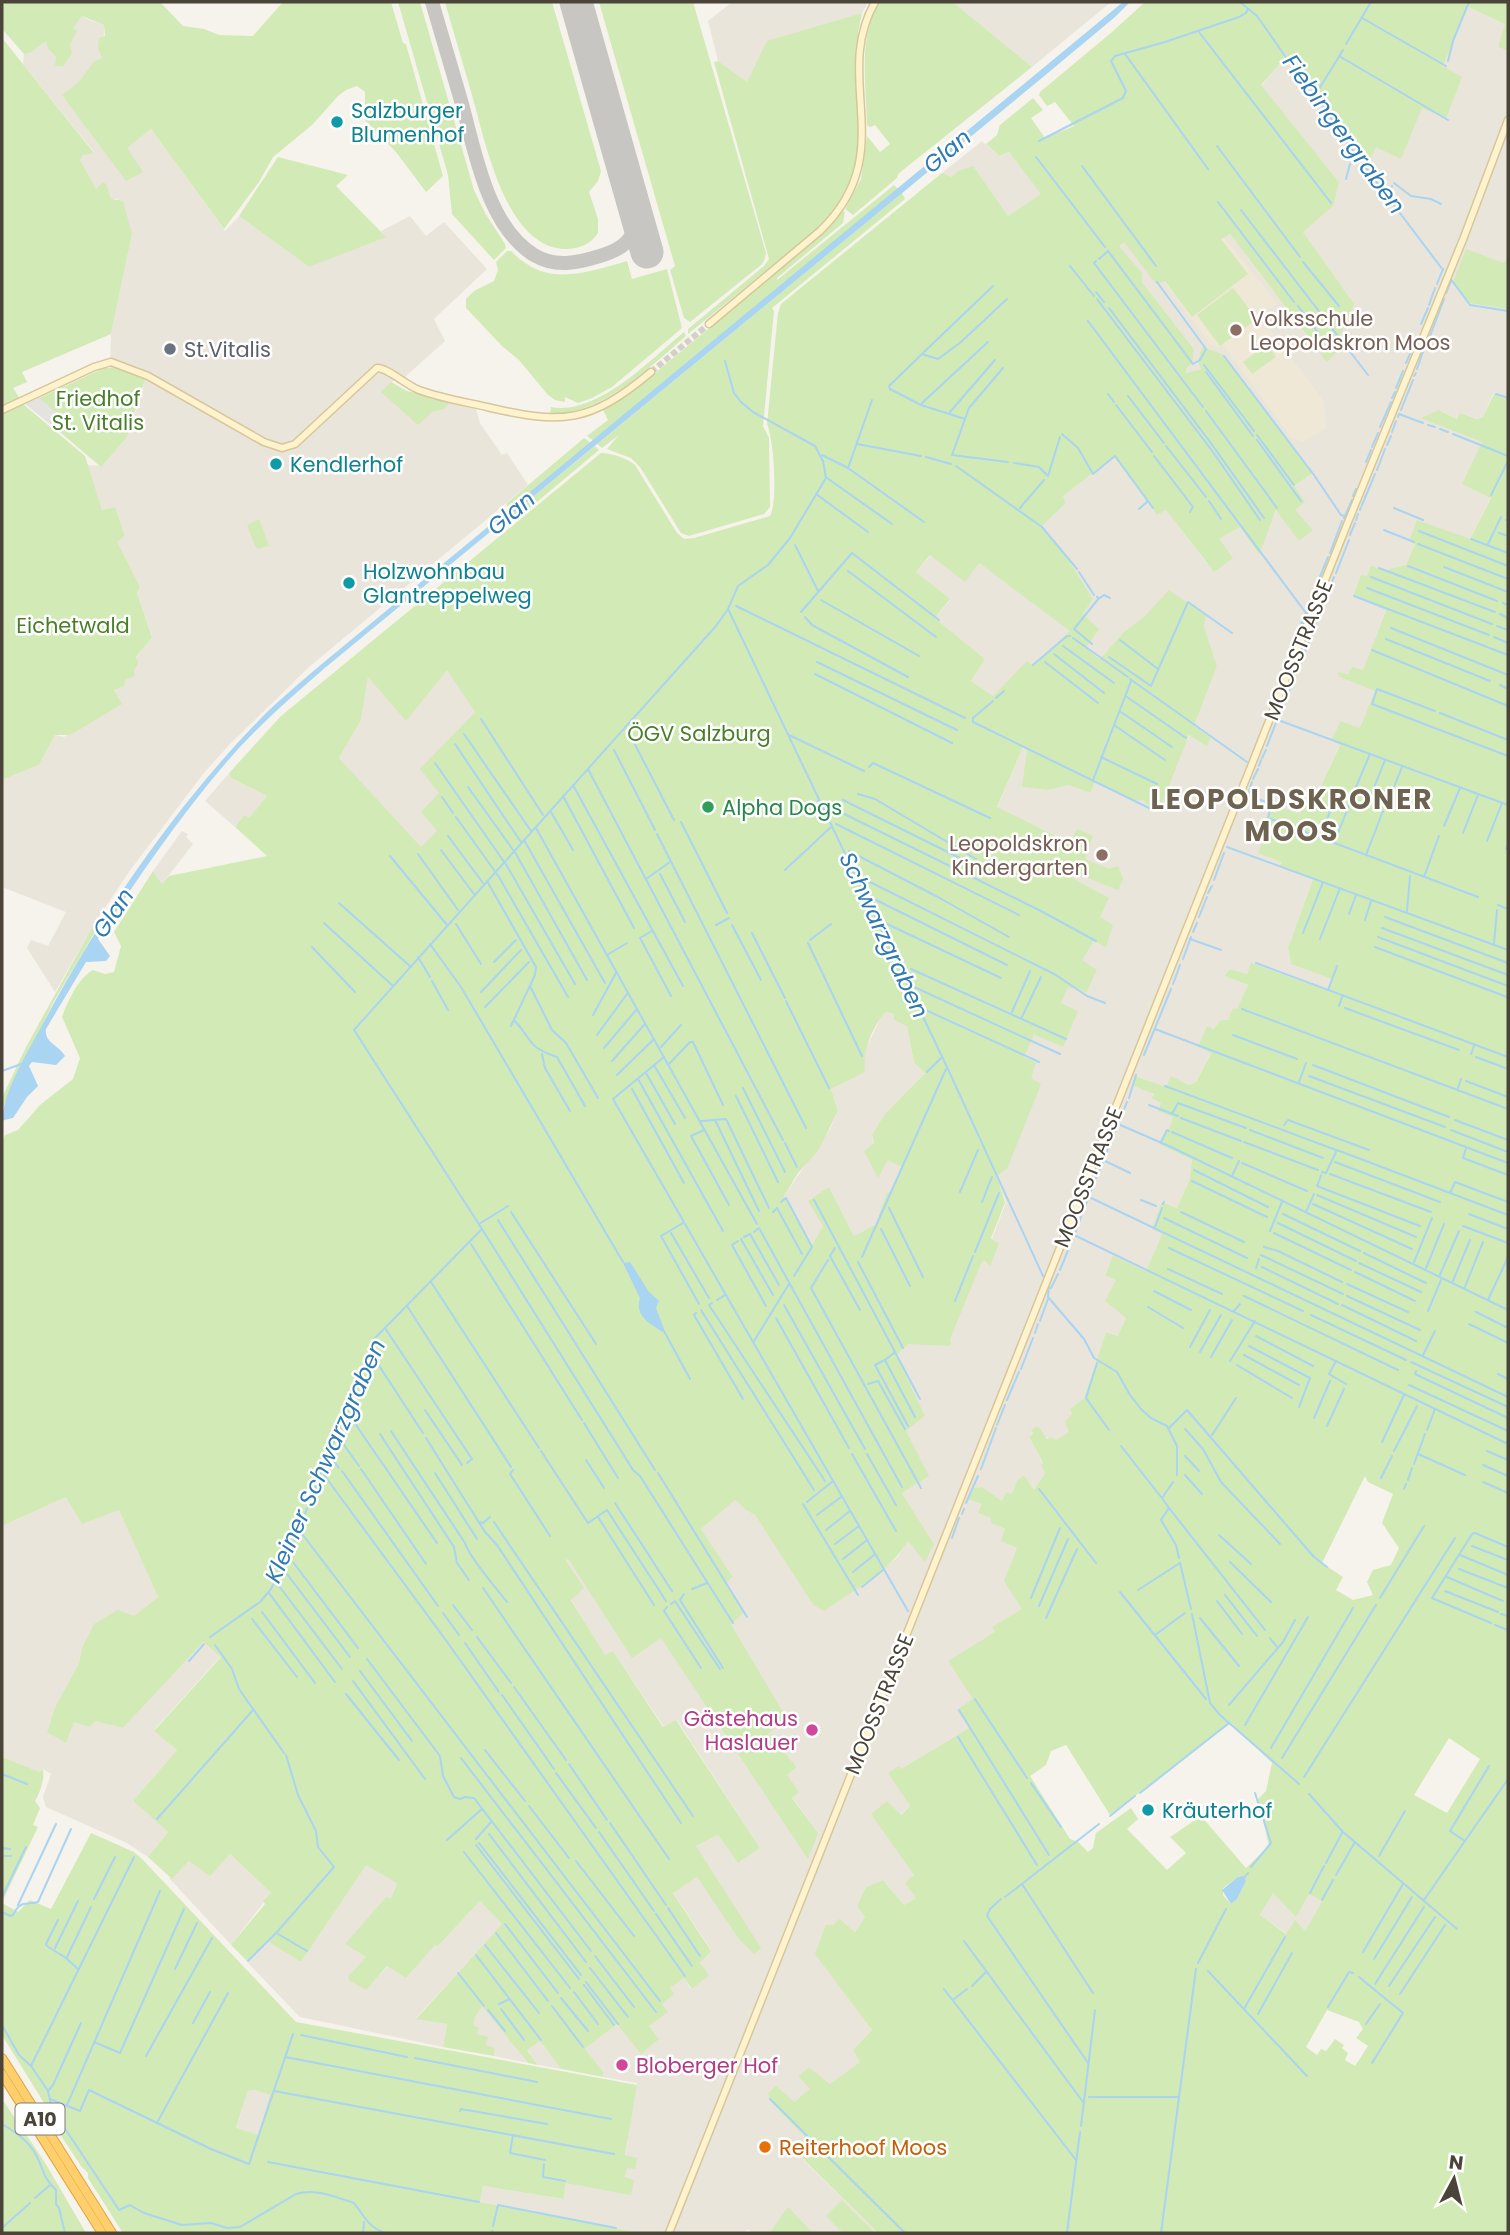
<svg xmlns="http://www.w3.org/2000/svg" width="1510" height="2235" font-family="Poppins,sans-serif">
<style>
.residential{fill:#eae5da}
.education{fill:#efe8d6}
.green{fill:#d2eab5;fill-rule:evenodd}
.parking{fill:#e5e3e0}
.water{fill:#a9d4f2}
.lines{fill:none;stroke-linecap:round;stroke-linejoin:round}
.stream{stroke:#a9d4f2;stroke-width:2}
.taxiway{stroke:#c8c6c3;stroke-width:14}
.runway{stroke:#c8c6c3;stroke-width:33}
.secondary-tunnel{stroke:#d4d0c8;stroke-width:6;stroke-dasharray:6 3;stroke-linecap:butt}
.secondary-casing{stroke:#d6c79b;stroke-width:9}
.highway-casing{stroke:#e0a43c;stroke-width:10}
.secondary{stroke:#fff3cd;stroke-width:6}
.highway{stroke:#ffcf6e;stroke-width:8}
.culture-dot{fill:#0f9aa8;stroke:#fff;stroke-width:2.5}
.education-dot{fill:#8d6e63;stroke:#fff;stroke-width:2.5}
.worship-dot{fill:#6b7280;stroke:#fff;stroke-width:2.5}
.leisure-dot{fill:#2e9e5b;stroke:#fff;stroke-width:2.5}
.hotel-dot{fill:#d1479c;stroke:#fff;stroke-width:2.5}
.food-dot{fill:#e8710a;stroke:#fff;stroke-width:2.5}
.labels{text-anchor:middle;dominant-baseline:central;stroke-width:5;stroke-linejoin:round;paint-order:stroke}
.shield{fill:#fff;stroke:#817c74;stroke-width:2}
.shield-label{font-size:19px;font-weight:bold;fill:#4b4439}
.culture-label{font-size:21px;fill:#0d838f;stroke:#fff;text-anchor:start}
.education-label{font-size:21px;fill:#785e54;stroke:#fff;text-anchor:start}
.worship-label{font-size:21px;fill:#5b616d;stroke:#fff;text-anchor:start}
.park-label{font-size:21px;fill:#4a7f2a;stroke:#fff}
.street-label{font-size:21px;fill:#4b4439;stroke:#fff}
.leisure-label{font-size:21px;fill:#27864d;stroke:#fff;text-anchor:start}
.hotel-label{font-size:21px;fill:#b23c85;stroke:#fff;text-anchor:end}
.food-label{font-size:21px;fill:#c56008;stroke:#fff;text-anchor:start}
.water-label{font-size:23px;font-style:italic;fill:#2e7ab2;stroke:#fff}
.district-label{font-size:28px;font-weight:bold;letter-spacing:2px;fill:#6e6250;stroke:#fff}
</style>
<rect width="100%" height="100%" fill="#f6f3ec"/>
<g class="residential">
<path d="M732,2H868L862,13L827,24L747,83L718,61L708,21Z"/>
<path d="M953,2H1111L1032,67Z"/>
<path d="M1468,7L1506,24L1498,47L1508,51V187L1506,189L1508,193V255L1504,263L1468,303L1508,309V389L1505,399L1493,394L1483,417L1477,419L1461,413L1458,419L1439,410L1483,442L1491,497L1470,539L1415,544L1406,565L1390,569L1388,572L1367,577L1361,575L1353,596L1386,609L1363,671L1338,675L1376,690L1360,729L1341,721L1340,744L1317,794L1310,792L1280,867L1313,879L1288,948L1291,964L1331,979L1327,990L1252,964L1247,974L1230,969L1224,976L1248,985L1237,1009L1228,1020H1221L1215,1029L1207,1027L1211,1052L1196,1082L1189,1085L1172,1077L1167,1088L1137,1076L1173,1117L1168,1132L1165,1131L1160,1144L1192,1160L1189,1181L1177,1208L1162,1202V1234L1146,1271L1113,1257L1105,1274L1116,1280L1126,1317L1119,1336L1106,1332L1084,1398L1070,1409L1072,1414L1070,1432L1056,1441L1033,1432L1029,1437L1043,1464L1045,1473L1034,1490L1024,1475L1017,1480L1012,1494L1002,1501L982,1487L974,1488L969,1498L982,1504L992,1518L991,1523L1005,1529L1017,1548L1022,1610L993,1627L996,1632L948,1661L974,1699L969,1728L901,1769L889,1773L910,1806L900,1815L887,1801L914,1876L905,1883L916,1898L904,1905L883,1880L866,1887L857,1906L865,1917L855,1932L839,1920L833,1925H827L816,1954L872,2030L853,2050L861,2062L830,2084L809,2067L799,2076L811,2089L794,2102L770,2101L806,2137L793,2150L878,2233H813L788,2208L772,2231L775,2233H754L747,2229L745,2233H640L480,2202L483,2186L562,2199L566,2183L625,2177L627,2168L625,2156L628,2141L626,2140L637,2083L603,2077V2072L584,2050L617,2024L659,2039L649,2026L669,1988L684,1978L691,1989L700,1963L711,1950L673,1892L697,1877L740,1939L696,1846L718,1835L738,1863L760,1848L677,1720L664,1727L613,1651L605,1656L571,1599L565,1559H569L664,1636L818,1833L792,1797L787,1775L797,1767L768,1734L786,1719L731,1624L724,1583L733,1577L701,1529L735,1499L746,1510L755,1515L813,1605L858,1587L898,1557L908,1540L934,1544L902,1493L906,1431L925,1416L895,1355L909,1344L949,1338L981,1264L984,1259L989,1265L999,1245L992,1238L1006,1203L996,1175L1031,1079L1015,1018L1020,1009L1040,1018L1094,941L1106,946L1100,917L1108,898L1067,875L1082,848L997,808L1023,747L1027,750L1023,787L1047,790L1069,784L1091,793L1095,781L1143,800L1150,807L1190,735L1211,738L1194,726L1217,666L1204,626L1146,615L1124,632L1101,659L1086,648L1083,614L1093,599L1066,556L1041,527L1066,503L1063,496L1114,457L1157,515L1166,509L1207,564L1219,539L1240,527L1258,554L1277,509L1295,510L1294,486L1312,474L1201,369L1186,373L1194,349L1142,282V273L1118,246L1123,242L1221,238L1230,234L1311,341L1320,336L1334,354L1339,337L1317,252L1303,232L1339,182L1261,86L1287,56L1360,146L1376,147L1422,108L1446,119L1443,66Z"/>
<path d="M82,16L87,19L104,25L103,58L126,148L151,129L225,231L239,216L309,267L385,236L381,231L410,216L426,236L444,222L487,269L434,319L445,341L405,377L391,382L432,412L444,409L450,402L476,409L480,423L502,455L507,453L528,485L309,667L229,745L203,774L131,869L94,924L55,992L27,948L31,940L48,946L66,912L2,887V780L39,765L55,735L64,737L121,704L114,690L134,670L136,658L152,636L137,593L140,587L116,542L125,536L115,508L102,510L87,465L101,466L127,437L143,390L144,379L110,368L111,334L132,234L117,199L111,200L107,185L103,183L96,189L80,160L83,155L94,152L23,64L24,54L30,53L47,40L48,49L56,57L70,45L76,31L72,28Z"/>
<path d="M982,141L999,156L1009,152L1042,194L1008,216L973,167L952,177L942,173Z"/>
<path d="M931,555L979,563L1071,631L1032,666L1027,662L993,696L971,681L985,659L935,618L950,600L916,572Z"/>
<path d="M447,669L475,712L421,769L440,793L438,831L421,848L339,758L361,720L368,676Z"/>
<path d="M230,772L233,779L267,796L249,819L244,815L235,827L205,801Z"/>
<path d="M182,831L188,834L186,837L193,844L162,884L153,871Z"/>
<path d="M886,1012L894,1014V1020L907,1025L914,1063L925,1073L884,1115L872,1135L878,1177L888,1159L901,1167L891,1191L886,1194L876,1224L854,1236L829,1187L823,1226L811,1247L784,1196L830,1129L838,1111L831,1089L864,1072V1053L881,1017Z"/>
<path d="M66,1497L119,1509L158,1597L134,1616L82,1648L79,1663L55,1707L47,1732L74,1722L95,1720L123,1728L202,1642L221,1656L154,1730L177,1750L133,1801L168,1832L148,1857L127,1843L46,1807L43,1797L51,1774L43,1769L40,1772L2,1757V1526Z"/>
<path d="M230,1854L271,1893L231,1945L169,1878L174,1877L189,1861Z"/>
<path d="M366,1864L397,1882L391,1898L386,1897L346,1944L366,1957V1989L388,1966L406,1978L435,1944L438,1946L480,1901L503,1923L416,2018L447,2024L443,2047L300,2017L248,1963L267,1941L301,1962Z"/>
<path d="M1273,1893H1309L1322,1901L1305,1931L1287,1934L1260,1915Z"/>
<path d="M482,2005L528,2063L494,2056L495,2048L486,2045L476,2034L474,2027L475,2017Z"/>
<path d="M540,2041L561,2069L538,2065L527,2049Z"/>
<path d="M255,2090L271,2095L259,2135L236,2129L248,2091Z"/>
</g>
<path class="education" d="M1222,235L1277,303L1261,317L1323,400L1327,427L1303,442L1292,438L1223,345L1218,348L1210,344L1162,279Z"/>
<g class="green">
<path d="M2,2H160L183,26L204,29L219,35L253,36L283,2H391L403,43L406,44L443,176L426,192L396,152L365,120V92L357,86L346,90L338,96L312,125L273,157L259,182L224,229L151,129L127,148L143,172L126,181L62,95C68,90 76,85 81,79C89,70 89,63 102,58L98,48L99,38L105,36L104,25L82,16L73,28L77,31L70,45L72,54L63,66H55L56,57L48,49L46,41L30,53L24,54L2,29Z"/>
<path d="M398,2H420L474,190L485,213L505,244L506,248L494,260L452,214L448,175Z"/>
<path d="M445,2H552L601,171L598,181L589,192L598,219V233C591,244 579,249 566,249C506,248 486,144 473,99C464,67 454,34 445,2Z"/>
<path d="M599,2H693L766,253L764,261L761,265L690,322L684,318L670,270L675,266Z"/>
<path d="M879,2H953L1032,67L898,174L897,178L853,215L845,209L861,179L867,136L880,152L890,144L875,125L870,127L867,125C866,84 858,39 879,2Z"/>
<path d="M1145,2H1508V51L1498,47L1505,24L1468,7L1443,66L1462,77L1446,119L1422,108L1401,159L1376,147L1367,165L1364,163L1363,149L1360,146L1354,149L1318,95L1287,56L1261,85L1339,182L1333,206L1303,232L1354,304L1339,337L1344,345L1327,362L1320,354L1329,347L1321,336L1312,342L1230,234L1221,239L1248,274L1192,317L1165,281L1156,284L1124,242L1119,246L1142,273V282L1194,349L1192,363L1187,368L1186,373L1201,369L1198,361L1202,347L1224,355L1313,473L1294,486L1305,502L1295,510L1313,530L1299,541L1276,510L1259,555L1240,527L1219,539L1233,558L1214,572L1166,510L1157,515L1114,457L1063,496L1066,503L1041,527L1066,556L1093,599L1083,614L1099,629L1086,648L1100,659L1124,632L1146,615L1169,590L1206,616L1204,626L1217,666L1194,726L1211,738L1207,746L1189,735L1159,811L1150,807L1143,800L1133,801L1095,781L1091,793L1069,785L1047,790L1022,787L1027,750L1023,747L997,807L1070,843L1077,829L1093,836L1085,859L1109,869L1118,866L1123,879L1118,890L1070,871L1067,875L1109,898L1100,917L1113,925L1106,947L1094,941L1082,960L1097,970L1086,993L1074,986L1073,989L1068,987L1061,1003L1078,1011L1063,1047L1035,1035V1032L1024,1057L1036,1063L1031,1078L1041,1084L1007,1169L997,1176L1005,1203L991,1238L999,1244L990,1266L984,1260L981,1264L950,1339L951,1346L909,1344L896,1355L925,1416L906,1431L929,1476L902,1493L934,1544L925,1562L908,1541C889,1572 854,1590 824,1611L813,1605L755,1515L746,1510L735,1500L701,1529L733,1577L725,1583L744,1613L731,1624L787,1719L768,1734L797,1767L787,1775L799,1792L792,1798L818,1833L808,1859L661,1638L632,1658L569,1560L565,1559L584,1588L571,1600L605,1655L613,1651L663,1727L676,1720L760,1848L738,1863L718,1835L696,1846L761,1948L754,1954L739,1939L697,1877L673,1893L711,1951L700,1963L709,1975L692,1989L684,1978L670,1988L674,1994L662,2004L668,2012L649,2026L659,2039L641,2054L617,2024L585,2049L603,2072V2077L561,2069L540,2041L527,2050L538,2065L528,2063L482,2006L475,2017L474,2026L479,2028L477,2034L488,2037L486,2045L495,2048L494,2056L443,2047L447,2024L416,2019L502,1924L480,1901L438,1946L435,1945L406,1978L387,1966L366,1990L349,1980L348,1977L366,1957L345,1944L386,1897L391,1898L397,1883L366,1865L301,1962L267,1941L248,1962L231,1945L265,1904L263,1901L271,1893L230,1854L210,1876L189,1861L172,1879L148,1857L168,1832L133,1801L177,1750L154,1731L221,1657L203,1642L123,1728L95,1721L90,1727L74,1722L66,1743L47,1732L55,1707L79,1663L82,1648L94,1624L118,1610L134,1616L158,1597L119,1510L82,1524L66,1497L2,1526V1143L5,1135L18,1130L40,1105L73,1079L80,1058L62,1017C68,1001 78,978 93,970L105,974L114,972L121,946L114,932L153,871L162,884L169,876L267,856L235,827L244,815L249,818L267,796L233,779L230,777V772L281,716L601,453C612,453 627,458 635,465L677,533L684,539L694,538L770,516C778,501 774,441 767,424L778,313L781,304L942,173L952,177L958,171L973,166L1008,216L1041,194L1009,152L999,156L986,144L997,135L1000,125L1033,98L1043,110L1031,118L1045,138L1074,126L1055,102L1047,106L1039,95L1040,92L1112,32ZM930,555L965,582L979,563L1070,631L1032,665L1027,661L993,696L971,681L985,659L935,618L950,599L916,572ZM447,670L475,712L420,769L439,793L421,812L437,831L421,847L339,758L361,720L368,677L406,721ZM886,1012L894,1014V1020L907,1026L914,1063L925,1073L884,1115L872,1135L874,1143L864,1151L878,1178L888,1160L901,1167L891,1191L886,1194L876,1224L854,1236L829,1187L808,1201L823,1226L811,1247L784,1196L798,1173L818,1151L838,1111L831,1089L865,1072C862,1053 872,1026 886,1012Z"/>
<path d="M862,13L858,32V149L852,179L841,201L817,229L688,334V329L764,266L769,259L714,62L718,61L747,82L767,41Z"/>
<path d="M2,38L94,153L83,155L80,160L96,189L103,182L107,185L111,199L123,201L132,234L111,334L22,372L27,382L13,388L24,405L85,456L102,510L115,507L125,536L117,542L140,587L137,593L152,637L136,657L138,664L134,670L135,676L125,680L124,686L114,690L122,704L70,735H55L39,765L2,780Z"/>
<path d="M278,157L348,175L336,186L386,237L309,267L239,216Z"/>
<path d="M894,185L898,189L594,441L587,436L608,420L603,410L637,388L818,238L843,211L845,212L843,223L777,278V280Z"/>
<path d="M902,193L905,199L772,308L774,311L763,426L769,438L770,507L764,514L689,536L681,533L640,467L631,458L607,449L619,435L602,448L597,444Z"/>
<path d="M1466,249L1504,263L1508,255V309L1468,303L1453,282Z"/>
<path d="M507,251H511C546,288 585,273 627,261L632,279L667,269L682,328L612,387L592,398L578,403L565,397V402L555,400L548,395L519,360L502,346L466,308V299L474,291L494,281L498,270L496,262Z"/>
<path d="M1233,288L1257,319L1220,346L1197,315Z"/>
<path d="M684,332L686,336C645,371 607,411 550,415L551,407C597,416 650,360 684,332Z"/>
<path d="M1267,344L1276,357L1252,374L1243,362Z"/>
<path d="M104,368H116L145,379L127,437L101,467L60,432L66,426L61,422L63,419L39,398Z"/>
<path d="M391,382L407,391L450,402L444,409L432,412L418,425L381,392Z"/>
<path d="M1508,389V2233H878L793,2149L805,2137L770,2101L768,2093L776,2086L794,2102L810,2089L798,2076L809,2067L830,2084L860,2062L853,2050L872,2030L815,1954L826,1925H833L839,1919L855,1932L865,1917L857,1906L866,1887L883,1880L904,1905L916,1898L905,1883L914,1875L871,1814L887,1801L901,1815L910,1806L888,1773L899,1766L901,1769L969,1728L957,1710L973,1699L948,1661L995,1632L992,1627L1022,1609L1004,1581L1017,1548L1001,1541L1005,1529L991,1523V1518L978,1513L982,1504L968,1499L974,1488L982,1487L1002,1501L1006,1492L1012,1494L1017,1480L1024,1475L1034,1490L1045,1473L1041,1465L1043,1463L1029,1437L1033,1433L1031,1430L1038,1426L1047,1439L1052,1437L1056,1440L1069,1432L1065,1422L1072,1414L1070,1409L1084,1398L1106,1332L1118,1336L1126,1318L1105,1301L1116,1280L1105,1275L1113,1256L1146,1271L1162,1234L1152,1229L1162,1202L1177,1208L1189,1181L1192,1160L1159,1144L1166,1131L1168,1132L1173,1117L1158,1111L1161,1103L1152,1098L1154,1094L1132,1085L1136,1076L1166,1087L1171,1076L1189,1085L1196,1082L1211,1053L1198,1047L1207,1026L1214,1029L1221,1020H1228L1233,1008L1237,1009L1248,985L1224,976L1230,969L1247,974L1251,963L1327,990L1331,979L1291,964L1288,948L1313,879L1279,867L1282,862L1258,853L1264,838L1260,832L1272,804L1300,814L1310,792L1317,794L1340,745L1331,740L1341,721L1360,728L1375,691L1338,676V672L1348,674L1352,667L1363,670L1386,610L1353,596L1361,575L1367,576L1371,566L1388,572L1389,569L1406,565L1415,544L1409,541L1417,520L1470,539L1491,498L1462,484L1482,442L1421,418L1439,410L1457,419L1460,413L1477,419L1483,417L1494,394L1505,399ZM1365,1476L1368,1482L1393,1494L1382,1523L1399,1548L1391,1565L1373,1570L1367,1582L1373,1595L1353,1600L1336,1590L1343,1577L1322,1563ZM1231,1723L1272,1763L1266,1791L1258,1799L1269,1846L1246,1868L1201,1816L1170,1837L1186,1853L1167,1870L1127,1829L1138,1819L1131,1808L1096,1833L1093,1848L1088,1852L1078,1842L1070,1839L1030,1776L1046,1765L1051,1751L1066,1745L1110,1815ZM1449,1738L1480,1759L1447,1813L1414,1795ZM1240,1876L1246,1881L1237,1899L1231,1904L1223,1895V1888ZM1273,1893L1296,1917L1309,1894L1322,1901L1305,1931L1295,1920L1286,1934L1260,1915ZM1327,2010L1359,2022L1363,2029L1356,2038L1368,2046L1355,2066L1345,2060L1348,2053L1342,2048L1344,2045L1335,2039L1326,2051L1321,2049L1317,2055L1306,2047Z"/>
<path d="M584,438L591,443L510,510L506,504Z"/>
<path d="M595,446L599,450L520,516L517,517L513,513Z"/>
<path d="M259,519L269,546L258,549L255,546L247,525Z"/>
<path d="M94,924L98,927L54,1001L2,1109V1098L26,1047Z"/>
<path d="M2,1757L40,1772L43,1769C45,1778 40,1793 35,1801L40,1808L33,1825L38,1827L2,1902Z"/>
<path d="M91,1833L134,1852L142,1859L296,2022L637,2085L625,2155L637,2158L635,2169L627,2168L625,2177L634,2180L631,2195L566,2183L563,2199L483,2186L480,2202L640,2233H123L88,2178V2173L81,2166L42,2107L44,2103L2,2035V1903L18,1912L30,1900L51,1909ZM255,2090L270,2095L258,2135L236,2128L248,2091Z"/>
<path d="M2,2099L44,2161L86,2233H2Z"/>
<path d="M842,2200L875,2233H843L826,2216Z"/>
<path d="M788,2207L813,2233H775L771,2231Z"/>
</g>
<path class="parking" d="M39,398L64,419L61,422L66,426L60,432L25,404Z"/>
<g class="water">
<path d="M1123,2H1130L1115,17L1037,82L326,667C296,693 266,719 239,748C186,807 141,873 98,939L110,956L106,961L86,962L46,1029C44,1043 59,1045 65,1056L56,1065L32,1062L29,1066L38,1086L27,1097L13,1118L4,1120L2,1124C2,1094 25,1057 39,1031C100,916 175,805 267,712C285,695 304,679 323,663Z"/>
<path d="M630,1262L649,1292L659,1301L656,1308L666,1334C653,1325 634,1318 640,1298L624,1265L623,1263Z"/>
<path d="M1243,1876L1246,1881L1237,1899L1231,1904L1222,1890L1238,1877Z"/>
</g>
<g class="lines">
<g class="stream">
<path d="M1240,2L1257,16L1290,63L1308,82L1347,143L1443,270"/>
<path d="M1362,18L1446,66"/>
<path d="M1199,32L1331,203"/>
<path d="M1346,44L1371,2"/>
<path d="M1125,54L1208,169"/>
<path d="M1339,56L1448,120"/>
<path d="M1448,61L1453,41L1469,2"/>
<path d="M1316,94L1343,50"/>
<path d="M1039,141L1123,98L1126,91L1111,61L1115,56L1165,42L1239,17L1246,13L1248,9"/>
<path d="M1217,146L1300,257"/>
<path d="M1036,157L1105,247"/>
<path d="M1082,166L1156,266"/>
<path d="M1346,179L1350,164"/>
<path d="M1394,183L1411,196L1431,199L1441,204"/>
<path d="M1386,197L1392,186"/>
<path d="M1218,202L1294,302"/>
<path d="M1241,210L1368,375"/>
<path d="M1099,259L1108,251L1193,364L1200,360L1206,349L1157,282"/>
<path d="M1096,261L1094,263L1203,407"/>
<path d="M1303,262L1339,306"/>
<path d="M1070,266L1094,296"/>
<path d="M1450,278L1470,305L1508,311"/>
<path d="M1437,284L1443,269"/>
<path d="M1096,292L1104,302"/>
<path d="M1446,293L1451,281"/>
<path d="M1097,299L1213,452L1260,520"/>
<path d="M1429,305L1435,288"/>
<path d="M1298,306L1319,334"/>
<path d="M1109,308L1213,446L1264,518"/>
<path d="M1088,321L1306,613"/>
<path d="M1421,324L1428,308"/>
<path d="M1430,336L1444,299"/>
<path d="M923,353L993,286"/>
<path d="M1224,356L1314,475L1341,515L1344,516"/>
<path d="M725,361L734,393L741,402L753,412L815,446L823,461L826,478L790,538L768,565L738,586L728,609L947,1067L1043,1276"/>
<path d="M1406,363L1410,354"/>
<path d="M1204,365L1254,431"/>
<path d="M1003,368L969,408L952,455L1008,462"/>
<path d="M1417,369L1426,343"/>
<path d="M1206,372L1253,436"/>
<path d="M1414,376L1416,373"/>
<path d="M1396,388L1403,371"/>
<path d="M1108,394L1114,402"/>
<path d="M1496,394L1508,398"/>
<path d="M1128,396L1164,443"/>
<path d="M1392,398L1395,392"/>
<path d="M922,403L988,342"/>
<path d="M1116,405L1152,452"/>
<path d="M1401,410L1413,380"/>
<path d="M1206,411L1277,508"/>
<path d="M950,412L995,360"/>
<path d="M1398,417L1399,414L1423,423"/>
<path d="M965,419L921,405L890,389L889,386L922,354L938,359L961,342L1007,299"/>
<path d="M1428,425L1435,427"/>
<path d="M1380,427L1391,402"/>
<path d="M1440,429L1448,432"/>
<path d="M1392,432L1396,421"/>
<path d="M1062,434L1078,448L1093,474L1115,456L1153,508"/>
<path d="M1453,434L1508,456"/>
<path d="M1257,435L1294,485"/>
<path d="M1257,440L1301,501"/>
<path d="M857,444L921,456"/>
<path d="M1387,445L1391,436"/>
<path d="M1166,446L1206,497"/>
<path d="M1372,447L1378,433"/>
<path d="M822,455L848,468L924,522"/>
<path d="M1154,456L1193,507L1190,512"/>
<path d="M926,457L951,464"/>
<path d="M1366,462L1371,450"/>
<path d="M1014,463L1039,467L1048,476L1060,437"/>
<path d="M956,466L1042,527L1077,569"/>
<path d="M848,468L872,400"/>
<path d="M1377,470L1385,449"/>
<path d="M827,478L892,524"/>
<path d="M816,494L868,532"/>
<path d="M1491,495L1508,461"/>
<path d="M1353,496L1356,489"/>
<path d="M1209,501L1221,519"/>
<path d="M1362,505L1375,474"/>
<path d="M1020,508L1044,480"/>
<path d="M1394,508L1423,520"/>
<path d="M1139,509L1148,501"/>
<path d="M1360,510L1361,507"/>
<path d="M1344,518L1352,500"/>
<path d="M1356,520L1358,514"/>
<path d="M1506,520H1508"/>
<path d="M1384,530L1414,542"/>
<path d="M1419,531L1508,566"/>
<path d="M1499,533L1508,536"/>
<path d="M1350,535L1355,523"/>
<path d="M1471,539L1508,553"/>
<path d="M1418,544L1508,579"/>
<path d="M1488,544L1501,517"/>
<path d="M795,545L818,591"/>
<path d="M1330,553L1342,521"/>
<path d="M1408,566L1497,601"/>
<path d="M1444,567L1508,592"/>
<path d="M1379,568L1495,612"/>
<path d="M848,571L936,637"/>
<path d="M1079,572L1094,595"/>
<path d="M1336,573L1349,540"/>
<path d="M1371,577L1492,624"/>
<path d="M1367,588L1489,635"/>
<path d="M1315,589L1328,557"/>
<path d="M1354,596L1508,655"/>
<path d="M1100,598L1104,595L1110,598"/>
<path d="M1325,599L1334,577"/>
<path d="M821,600L919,656"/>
<path d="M1503,603L1508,605"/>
<path d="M736,606L965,718"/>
<path d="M801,612L852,553L939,620"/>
<path d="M1500,614L1508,618"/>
<path d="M805,617L812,625L908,677"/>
<path d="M1497,626L1508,630"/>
<path d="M1391,628L1508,675"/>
<path d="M1299,629L1314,594"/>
<path d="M1494,637L1508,643"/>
<path d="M1073,638L1128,677"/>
<path d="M1310,639L1323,604"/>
<path d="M1386,639L1490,681"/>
<path d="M1120,640L1158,669"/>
<path d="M1295,641L1298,633"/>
<path d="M1092,644L1074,629L1099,598L1097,597"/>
<path d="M1063,646L1114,683"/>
<path d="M1307,646L1309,642"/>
<path d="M1372,650L1508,706"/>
<path d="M1054,654L1104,693"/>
<path d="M1109,657L1151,686L1188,602L1232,633"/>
<path d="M1287,661L1293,645"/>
<path d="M817,662L957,730"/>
<path d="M1045,662L1098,703"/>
<path d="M1033,665L1067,636H1070"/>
<path d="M815,674L952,743"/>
<path d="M1130,679L1247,762"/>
<path d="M1500,685L1508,689"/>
<path d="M1127,697L1186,738"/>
<path d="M996,698L1004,691"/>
<path d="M1286,698L1306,649"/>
<path d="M993,701L973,718V722L1151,809"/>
<path d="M1435,711L1377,689L1372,704L1508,756"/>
<path d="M1121,712L1172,747"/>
<path d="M1440,713L1508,740"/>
<path d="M481,719L543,815"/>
<path d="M1278,720L1508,805"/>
<path d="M1114,725L1165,760"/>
<path d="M628,731L674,820"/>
<path d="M464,734L531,831"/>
<path d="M789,735L864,771"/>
<path d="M455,744L521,842"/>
<path d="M1267,746L1284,702"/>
<path d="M614,750L655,830"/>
<path d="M1101,757L1157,784"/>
<path d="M1262,758L1266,750"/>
<path d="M435,763L507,866L575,984"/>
<path d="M1259,766L1261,760"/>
<path d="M869,767L873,763L990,818"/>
<path d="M588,769L783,1140"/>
<path d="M1253,779L1258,769"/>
<path d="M1093,780L1131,681"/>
<path d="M1252,782L1248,795L1271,804L1268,818L1478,897"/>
<path d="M573,785L683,986"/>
<path d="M468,787L516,854L587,980"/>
<path d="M1356,787L1370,754"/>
<path d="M858,794L875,799L976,859"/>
<path d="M1371,795L1385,760"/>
<path d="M563,796L634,928"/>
<path d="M442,797L453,813"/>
<path d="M843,800L966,861"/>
<path d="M818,801L1041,911L1096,941"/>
<path d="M1388,802L1402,767"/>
<path d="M551,812L573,850"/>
<path d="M456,817L499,877L568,997"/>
<path d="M681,822L727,913"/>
<path d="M836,824L1019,915"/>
<path d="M1444,826L1460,788"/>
<path d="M536,828L757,1224"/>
<path d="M1463,833L1478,795"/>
<path d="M657,834L806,1128"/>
<path d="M448,836L483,883"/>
<path d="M1320,838L1338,790"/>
<path d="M524,840L605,983"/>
<path d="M1487,841L1502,803"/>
<path d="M1334,843L1352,798"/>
<path d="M1227,847L1508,950"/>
<path d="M1506,849L1508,844"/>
<path d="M441,850L474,894"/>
<path d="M849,851L936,896L1009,937"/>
<path d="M418,854L458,910"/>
<path d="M1366,855L1383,811"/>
<path d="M390,856L447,925"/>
<path d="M785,870L831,827"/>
<path d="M660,874L685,922"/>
<path d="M854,874L1056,975L1087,996L1105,1003"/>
<path d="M1424,877L1439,836"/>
<path d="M646,879L670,862"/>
<path d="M1214,880L1224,853"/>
<path d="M487,881L536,967L535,975L511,1026"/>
<path d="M1208,893L1212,886"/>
<path d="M872,898L1007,965"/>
<path d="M339,903L411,967"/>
<path d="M1498,905L1508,909"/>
<path d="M1407,911L1410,876"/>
<path d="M1349,914L1356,895"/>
<path d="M1199,917L1207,897"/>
<path d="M1385,917L1508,963"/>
<path d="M1365,920L1371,901"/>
<path d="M324,923L393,986"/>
<path d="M885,923L1001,978"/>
<path d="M456,924L481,964"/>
<path d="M716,925L729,918"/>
<path d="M732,925L761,980"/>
<path d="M1382,928L1508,975"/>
<path d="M652,931L640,938L671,996"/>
<path d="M1193,932L1197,923"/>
<path d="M752,933L785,998"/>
<path d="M1303,933L1323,882"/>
<path d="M1378,937L1508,986"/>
<path d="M1190,939L1221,950"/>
<path d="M1320,939L1340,888"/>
<path d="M810,940L831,924"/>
<path d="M808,943L862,1056"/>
<path d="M1494,943L1497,910"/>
<path d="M430,944L461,987L623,1262"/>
<path d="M312,947L355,992"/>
<path d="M1375,947L1507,997"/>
<path d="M607,955L627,943"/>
<path d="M418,957L430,977"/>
<path d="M1183,959L1191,937"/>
<path d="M494,962L516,940"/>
<path d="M1256,963L1508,1057"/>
<path d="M898,964L907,967"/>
<path d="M911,969L1066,1039"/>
<path d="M432,981L448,1010"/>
<path d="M1173,984L1180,965"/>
<path d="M530,986L552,1030L566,1043L598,1098"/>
<path d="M914,987L1060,1054"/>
<path d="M1328,990L1337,966"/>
<path d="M481,992L521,950"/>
<path d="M786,1001L829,1088"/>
<path d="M1339,1006L1342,997"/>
<path d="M485,1007L529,962"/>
<path d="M919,1007L1039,1062"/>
<path d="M1345,1008L1459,1050"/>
<path d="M1242,1009L1508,1109"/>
<path d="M1012,1012L1030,971"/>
<path d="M593,1015L616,973"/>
<path d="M1022,1017L1041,977"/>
<path d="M515,1021C534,1042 527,1047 557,1057L585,1106"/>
<path d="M1155,1029L1508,1163"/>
<path d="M597,1035L627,994"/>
<path d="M1233,1035L1297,1059"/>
<path d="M661,1047L681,1025"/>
<path d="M604,1048L637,1009"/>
<path d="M542,1054L545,1068L570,1111"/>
<path d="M1471,1054L1474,1046"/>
<path d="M1144,1055L1171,989"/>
<path d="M664,1057L613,1099L908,1611"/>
<path d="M1476,1057L1508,1069"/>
<path d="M612,1061L644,1025"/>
<path d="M669,1064L690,1042H693L723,1105"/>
<path d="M654,1065L685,1118"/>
<path d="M1313,1065L1449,1117"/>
<path d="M2,1071L24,1063"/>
<path d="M927,1072L941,1058"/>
<path d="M646,1073L675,1124"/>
<path d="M617,1075L654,1039"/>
<path d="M1309,1076L1445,1127"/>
<path d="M638,1079L723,1231"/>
<path d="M1466,1081L1508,1097"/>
<path d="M1299,1082L1306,1063"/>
<path d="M1165,1086L1336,1150"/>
<path d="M743,1088L785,1172"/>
<path d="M1458,1088L1461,1079"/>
<path d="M632,1089L684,1183"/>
<path d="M736,1096L778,1182"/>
<path d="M1129,1098L1136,1075"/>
<path d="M1149,1105L1178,1116"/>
<path d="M1172,1114L1178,1103L1246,1128"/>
<path d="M1181,1118L1241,1141"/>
<path d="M715,1120L759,1211"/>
<path d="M1455,1120L1508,1140"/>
<path d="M701,1121L726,1119L769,1208"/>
<path d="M1118,1124L1171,1147L1508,1310"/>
<path d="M1284,1125L1288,1120L1369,1150"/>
<path d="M704,1130L691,1136L729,1205"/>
<path d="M1250,1130L1323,1158"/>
<path d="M1451,1130L1508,1152"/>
<path d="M1115,1132L1127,1102"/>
<path d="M1172,1132L1232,1158"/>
<path d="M1161,1142L1167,1130L1169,1131"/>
<path d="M1244,1142L1318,1170"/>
<path d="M785,1143L797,1167"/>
<path d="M1466,1148L1463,1158L1508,1175"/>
<path d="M1103,1160L1130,1173"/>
<path d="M1335,1162L1440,1202"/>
<path d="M1242,1163L1307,1191"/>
<path d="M1194,1170L1268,1207"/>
<path d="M1099,1172L1113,1136"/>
<path d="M1322,1172L1326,1173L1337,1150L1508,1215"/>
<path d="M1330,1174L1431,1212"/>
<path d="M1232,1176L1239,1161"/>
<path d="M1096,1178L1097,1176"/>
<path d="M1320,1179L1321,1175"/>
<path d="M1192,1181L1267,1217"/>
<path d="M1319,1181L1317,1186L1420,1226"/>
<path d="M960,1192L978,1150"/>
<path d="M1450,1193L1455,1182L1508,1202"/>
<path d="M1317,1195L1416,1237"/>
<path d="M1089,1197L1508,1397"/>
<path d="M814,1200L920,1399"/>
<path d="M1141,1200L1156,1206"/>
<path d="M781,1202L786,1198L812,1247L794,1276"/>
<path d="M982,1202L992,1177"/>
<path d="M1163,1204L1164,1202"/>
<path d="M1313,1204L1412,1249"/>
<path d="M889,1208L923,1277"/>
<path d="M511,1212L596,1344"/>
<path d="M773,1212L777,1208L802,1254"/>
<path d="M1181,1212L1244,1242"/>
<path d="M1306,1212L1314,1194"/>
<path d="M1082,1214L1095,1181"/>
<path d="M1283,1214L1360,1251"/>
<path d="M1469,1214L1508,1229"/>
<path d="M1164,1218L1247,1258"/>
<path d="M498,1220L655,1470"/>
<path d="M683,1223L661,1236L699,1304"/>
<path d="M1278,1223L1356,1261"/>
<path d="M479,1224L508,1206"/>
<path d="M1463,1226L1508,1243"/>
<path d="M1155,1227L1162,1208"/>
<path d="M482,1229L633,1470L640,1476L733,1623"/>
<path d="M881,1229L910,1286"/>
<path d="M1270,1231L1282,1202"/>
<path d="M754,1232L759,1228L902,1487"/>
<path d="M671,1233L709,1298"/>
<path d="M1274,1233L1351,1270"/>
<path d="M1074,1235L1508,1444"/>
<path d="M1074,1236L1081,1217"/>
<path d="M744,1237L750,1234L779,1285"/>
<path d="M741,1239L773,1295"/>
<path d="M738,1241L732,1245L766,1306"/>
<path d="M471,1244L582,1420"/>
<path d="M1264,1247L1278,1251L1342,1282"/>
<path d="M835,1248L830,1256L860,1310"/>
<path d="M1169,1248L1303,1311"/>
<path d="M975,1252L999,1193"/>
<path d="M1364,1253L1426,1283"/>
<path d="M1261,1255L1343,1294"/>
<path d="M862,1257L946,1069"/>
<path d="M828,1260L811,1288L921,1488"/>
<path d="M858,1262L903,1348"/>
<path d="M1414,1262L1432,1218"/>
<path d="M1359,1263L1421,1292"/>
<path d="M1262,1267L1338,1304"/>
<path d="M1256,1268L1259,1259"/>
<path d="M1426,1268L1444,1224"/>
<path d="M1168,1269L1222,1294"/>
<path d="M1060,1270L1069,1248"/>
<path d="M1355,1272L1415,1301"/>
<path d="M1439,1277L1459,1231"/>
<path d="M431,1282L539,1448"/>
<path d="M1452,1283L1470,1240"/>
<path d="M1347,1284L1408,1312"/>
<path d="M1049,1287L1048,1297L1084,1339L1094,1358L1117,1372L1130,1395L1141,1409L1151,1418L1167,1426L1177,1446V1475"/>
<path d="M1051,1288L1058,1274"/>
<path d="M1464,1289L1483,1242"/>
<path d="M1154,1291L1191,1310"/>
<path d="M1244,1296L1398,1370"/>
<path d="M1347,1296L1420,1330"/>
<path d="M717,1300L725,1295"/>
<path d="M1488,1300L1508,1257"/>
<path d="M955,1301L973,1256"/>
<path d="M712,1303L709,1305L825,1481"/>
<path d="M784,1305L865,1449"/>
<path d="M1342,1305L1416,1341"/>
<path d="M407,1306L511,1467"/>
<path d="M1148,1307L1183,1328"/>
<path d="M701,1310L814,1490"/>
<path d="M1234,1311L1240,1304"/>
<path d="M1428,1311L1441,1280"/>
<path d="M1476,1312L1508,1328"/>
<path d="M696,1313L694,1315L743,1399"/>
<path d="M1311,1315L1406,1360"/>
<path d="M776,1318L849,1448"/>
<path d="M1040,1321L1048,1299"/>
<path d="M1469,1324L1508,1343"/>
<path d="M385,1328L472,1459L467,1463"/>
<path d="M665,1333L690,1379"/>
<path d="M1035,1333L1038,1324"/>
<path d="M1256,1336L1313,1366"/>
<path d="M754,1341L789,1284"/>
<path d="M1249,1346L1310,1378L1299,1407"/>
<path d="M1190,1347L1210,1310"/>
<path d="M370,1352L423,1433"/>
<path d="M1200,1352L1221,1315"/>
<path d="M894,1353L885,1360L915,1417"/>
<path d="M1244,1355L1299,1385"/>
<path d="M1423,1355L1435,1331"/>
<path d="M1211,1357L1232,1320"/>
<path d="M885,1360L875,1365L908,1426"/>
<path d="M1230,1361L1255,1321"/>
<path d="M1336,1361L1329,1374L1346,1384"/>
<path d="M1411,1362L1508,1407"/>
<path d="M1097,1363L1086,1398L1109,1430"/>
<path d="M1237,1365L1292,1398"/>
<path d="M1021,1369L1033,1338"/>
<path d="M1416,1371L1415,1374L1508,1418"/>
<path d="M1498,1374L1508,1379"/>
<path d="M868,1384L878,1381L905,1429"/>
<path d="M1409,1385L1508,1431"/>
<path d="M1007,1400L1019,1372"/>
<path d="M345,1409L437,1543"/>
<path d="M425,1410L462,1465"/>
<path d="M1314,1418L1330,1381"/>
<path d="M584,1423L618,1478"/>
<path d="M997,1425L1005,1405"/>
<path d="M1327,1426L1344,1389"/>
<path d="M1169,1428L1187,1410L1314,1557L1327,1567"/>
<path d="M1185,1429L1203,1449L1221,1482L1280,1544"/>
<path d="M1427,1430L1435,1409"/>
<path d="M391,1431L465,1543C469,1557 496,1588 507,1602"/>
<path d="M380,1434L454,1547L457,1563L469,1580"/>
<path d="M337,1435L359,1466"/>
<path d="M1212,1435L1236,1398"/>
<path d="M426,1438L485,1532L497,1545L681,1823"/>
<path d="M1382,1442L1404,1395"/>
<path d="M1121,1446L1161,1497"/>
<path d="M541,1451L588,1523L607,1510L666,1601"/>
<path d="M1394,1451L1417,1406"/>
<path d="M1487,1451L1508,1460"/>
<path d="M852,1454L896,1531"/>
<path d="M867,1454L896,1505"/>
<path d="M1418,1454L1465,1475"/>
<path d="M329,1455L339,1468"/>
<path d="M1185,1456L1199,1471"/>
<path d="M586,1460L604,1488"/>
<path d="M1414,1464L1425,1434"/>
<path d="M1483,1465L1508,1476"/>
<path d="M361,1469L426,1564"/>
<path d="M981,1469L996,1428"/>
<path d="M513,1470L510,1474L550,1536"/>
<path d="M342,1471L438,1606"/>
<path d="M435,1473L477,1539"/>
<path d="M658,1473L747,1617"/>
<path d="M324,1475L445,1639L685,1976"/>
<path d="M1185,1475L1202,1494"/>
<path d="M1381,1478L1392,1456"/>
<path d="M1408,1480L1412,1468"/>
<path d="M1173,1482L1162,1498L1169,1508L1161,1520L1176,1545L1179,1558"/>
<path d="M1483,1482L1508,1493"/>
<path d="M1039,1489L1096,1563"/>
<path d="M1404,1489L1406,1484"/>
<path d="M807,1502L833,1481"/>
<path d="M615,1503L672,1591"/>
<path d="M966,1503L978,1476"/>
<path d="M803,1504L858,1595"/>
<path d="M1169,1508L1265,1630"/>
<path d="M962,1514L964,1509"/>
<path d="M817,1515L841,1497"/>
<path d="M598,1517L654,1605"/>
<path d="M479,1522L483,1523L490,1517"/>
<path d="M494,1522L693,1816"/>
<path d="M299,1530L660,2001"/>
<path d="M826,1530L850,1511"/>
<path d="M1219,1535L1251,1564"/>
<path d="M952,1538L959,1518"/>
<path d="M835,1544L859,1526"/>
<path d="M1472,1546L1508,1560"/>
<path d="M1460,1555L1508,1575"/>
<path d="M843,1559L867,1540"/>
<path d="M293,1562L358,1648"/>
<path d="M1230,1562L1271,1602"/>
<path d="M1180,1563L1191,1609"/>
<path d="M1459,1569L1508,1588"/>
<path d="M853,1572L874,1555"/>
<path d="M287,1574L350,1657"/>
<path d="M1447,1577L1503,1601"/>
<path d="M279,1586L342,1669"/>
<path d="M862,1587L883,1570"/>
<path d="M483,1588L669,1859"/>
<path d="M692,1589L707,1583"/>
<path d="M1138,1590L1180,1563"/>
<path d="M1445,1591L1498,1612"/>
<path d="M1120,1592L1206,1699"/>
<path d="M269,1593L335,1682"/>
<path d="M684,1594L680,1600L723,1668"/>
<path d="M1225,1595L1257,1636"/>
<path d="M1031,1598L1060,1528"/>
<path d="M1380,1598L1424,1526"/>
<path d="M1217,1601L1242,1634"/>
<path d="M1507,1602L1508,1603"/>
<path d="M671,1604L675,1601L720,1669"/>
<path d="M453,1605L472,1630"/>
<path d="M1039,1606L1068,1539"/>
<path d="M667,1607L664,1611L701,1668"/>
<path d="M262,1612L315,1683"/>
<path d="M443,1613L459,1635"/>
<path d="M1192,1614L1210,1703L1220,1715L1299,1784"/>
<path d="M1501,1614L1508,1616"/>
<path d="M1046,1618L1077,1549"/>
<path d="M1200,1618L1239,1666"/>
<path d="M252,1619L297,1677"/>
<path d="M1491,1623L1432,1598L1472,1534L1475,1533L1508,1547"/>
<path d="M1495,1625L1508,1630"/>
<path d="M1155,1635L1185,1613"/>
<path d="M210,1637L260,1602L271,1589L297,1534L375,1338L482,1229L354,1030L716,626L728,609"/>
<path d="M477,1637L511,1683"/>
<path d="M1270,1638L1277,1647"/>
<path d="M465,1643L499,1692"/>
<path d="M215,1645L232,1669L239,1689L284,1753"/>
<path d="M367,1659L440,1756L443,1776L454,1797L460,1799L465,1797L474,1798L591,1951"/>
<path d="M189,1661L204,1644"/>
<path d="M360,1671L412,1741"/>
<path d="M353,1681L425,1779"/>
<path d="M514,1687L566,1760"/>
<path d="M346,1694L399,1760"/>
<path d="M502,1695L554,1769"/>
<path d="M975,1699L1027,1778"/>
<path d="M1229,1705L1283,1642L1295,1620"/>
<path d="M959,1710L1049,1855"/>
<path d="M1245,1725L1308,1617"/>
<path d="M958,1737L1037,1865"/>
<path d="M1271,1748L1353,1608"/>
<path d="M485,1750L525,1801"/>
<path d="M461,1758L656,2012"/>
<path d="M1282,1758L1376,1605"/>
<path d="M569,1764L607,1820"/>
<path d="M556,1773L596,1828"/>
<path d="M2,1774L27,1784"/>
<path d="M1304,1777L1455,1538"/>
<path d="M1031,1783L1061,1827"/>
<path d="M1140,1793L1229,1723"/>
<path d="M1309,1794L1343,1832L1457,1929"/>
<path d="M529,1806L569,1858"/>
<path d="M1110,1816L1135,1796"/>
<path d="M157,1819L253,1710"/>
<path d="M610,1823L666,1905"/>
<path d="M599,1832L654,1911"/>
<path d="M489,1834L586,1962"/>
<path d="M476,1839L491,1822"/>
<path d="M447,1840L482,1809"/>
<path d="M1465,1841L1450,1831L1489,1766"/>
<path d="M479,1843L581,1975"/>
<path d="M476,1845L579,1979"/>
<path d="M2,1848L10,1849"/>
<path d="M464,1852L570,1988"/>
<path d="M2,1856H11"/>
<path d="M1379,1856L1405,1811"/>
<path d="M576,1861L634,1936"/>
<path d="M1326,1863L1342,1833"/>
<path d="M1251,1867L1271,1843L1255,1793"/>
<path d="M1336,1875L1355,1842"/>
<path d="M1244,1878L1248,1873"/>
<path d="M1022,1884L1093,1993"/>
<path d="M1310,1893L1324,1866"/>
<path d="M2,1897L26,1847"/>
<path d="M1005,1897L1099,1824"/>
<path d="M94,1899L115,1857"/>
<path d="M1001,1899L990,1909L987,1916L1088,2063"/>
<path d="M1322,1900L1333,1880"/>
<path d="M1424,1900L1508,1779"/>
<path d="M18,1905L56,1824"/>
<path d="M668,1908L700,1956"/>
<path d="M2,1912L10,1916L13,1915C21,1899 25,1906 38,1902L71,1829"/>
<path d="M656,1914L692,1966"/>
<path d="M58,1920L46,1944L47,1946L66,1958L78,1969"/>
<path d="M505,1924L558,1993"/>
<path d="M496,1933L548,2001"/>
<path d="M278,1934L307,1951"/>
<path d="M964,1941L1083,2102"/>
<path d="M485,1945L539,2013"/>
<path d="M55,1948L78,1901"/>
<path d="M1363,1952L1403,1884"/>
<path d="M476,1955L541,2040"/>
<path d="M595,1956L634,2007"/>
<path d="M67,1957L91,1907"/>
<path d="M1374,1959L1412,1897"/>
<path d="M248,1961L277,1932L334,1867L318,1847L316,1831L298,1795L286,1755"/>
<path d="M1198,1963L1226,1909"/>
<path d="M590,1968L628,2017"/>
<path d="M175,1969L197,1923"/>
<path d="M1208,1971L1307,2076"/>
<path d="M458,1973L484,2006"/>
<path d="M1359,1977L1403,2013L1372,2063"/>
<path d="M586,1982L618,2024"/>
<path d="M1375,1984L1424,1907"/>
<path d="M584,1985L614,2025"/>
<path d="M972,1986L986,1972"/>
<path d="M1389,1986L1435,1917"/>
<path d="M944,1989L1076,2160"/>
<path d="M574,1992L598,2024"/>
<path d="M1400,1994L1445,1925"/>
<path d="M561,1998L588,2031"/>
<path d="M954,1999L967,1989"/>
<path d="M499,2004L510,1999"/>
<path d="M552,2006L583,2047"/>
<path d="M1328,2007L1349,1972L1353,1973"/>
<path d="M501,2009L524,2040"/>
<path d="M1244,2009L1285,1937"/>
<path d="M488,2010L505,2031"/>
<path d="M1258,2014L1292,1953"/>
<path d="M193,2023L210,1992"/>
<path d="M1366,2024L1380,2004"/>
<path d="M2,2025L19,2055L31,2066L48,2091L52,2109L119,2210L130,2205L144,2213L182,2225L211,2223L227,2228L240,2227L296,2194C316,2188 335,2197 354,2203C365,2217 368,2227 385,2233"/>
<path d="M301,2035L407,2057"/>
<path d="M94,2042L120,2053L184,1909"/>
<path d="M146,2056L212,1938"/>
<path d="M285,2057L611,2119"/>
<path d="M415,2058L537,2082"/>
<path d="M31,2066L134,1857"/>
<path d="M48,2091L53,2085L81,2023"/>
<path d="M274,2091L614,2154"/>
<path d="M1089,2097H1179"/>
<path d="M50,2099L80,2111L89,2090L211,2149L249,2164L293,2034"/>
<path d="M770,2099L904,2232"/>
<path d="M67,2105L160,1891"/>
<path d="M460,2111L461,2109L547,2124"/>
<path d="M158,2121L228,1993"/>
<path d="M2,2124C15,2132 29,2141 36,2155C45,2171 41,2175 56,2190V2204L59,2208L65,2233"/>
<path d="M1081,2126L1095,2010"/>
<path d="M513,2135L510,2153L545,2160"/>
<path d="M268,2162L479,2202"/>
<path d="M544,2164L543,2177L565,2181"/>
<path d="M35,2198L50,2185"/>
<path d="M493,2226L498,2205L616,2228"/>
<path d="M2,2228L30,2203"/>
<path d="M363,2233L364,2222"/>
<path d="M491,2233L492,2231"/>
<path d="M1067,2233L1080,2132"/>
<path d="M1161,2233L1196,1969"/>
</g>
<path class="taxiway" d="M432,2C442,36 452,70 462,104C475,152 488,227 534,255C556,268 577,263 600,256C623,249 633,241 638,217"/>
<path class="runway" d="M576,2L647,252"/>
<path class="secondary-tunnel" d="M651,372L709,324"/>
<g class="secondary-casing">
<g id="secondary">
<path d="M709,324L820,231C901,153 831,79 875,2"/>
<path d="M2,410L94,367L111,362L148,376L264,442L282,448L295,444L377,368C388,368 406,385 419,390C441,398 465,402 487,407C563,425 590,423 651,372"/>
<path d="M669,2233L1348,522L1464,237L1508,120"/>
</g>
</g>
<g class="highway-casing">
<g id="highway">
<path d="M2,2058L112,2233"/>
<path d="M2,2074L102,2233"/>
</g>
</g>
<use href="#secondary" class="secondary"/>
<use href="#highway" class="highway"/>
</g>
<g class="culture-dot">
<circle cx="337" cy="122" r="7"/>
<circle cx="276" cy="464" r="7"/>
<circle cx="349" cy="583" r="7"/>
<circle cx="1148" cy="1810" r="7"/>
</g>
<g class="education-dot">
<circle cx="1236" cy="330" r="7"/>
<circle cx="1102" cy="855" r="7"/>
</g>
<circle class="worship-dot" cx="170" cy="349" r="7"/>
<circle class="leisure-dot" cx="708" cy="807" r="7"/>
<g class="hotel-dot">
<circle cx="812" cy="1730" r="7"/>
<circle cx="622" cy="2065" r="7"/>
</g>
<circle class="food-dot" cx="765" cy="2147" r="7"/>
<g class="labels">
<rect class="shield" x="15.5" y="2103.5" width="49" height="31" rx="5"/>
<g class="shield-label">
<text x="40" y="2119">A10</text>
</g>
<g class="culture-label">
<text x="351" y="110">Salzburger<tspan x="351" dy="24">Blumenhof</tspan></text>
<text x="290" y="464">Kendlerhof</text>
<text x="363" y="571">Holzwohnbau<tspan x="363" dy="24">Glantreppelweg</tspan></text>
<text x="1162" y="1810">Kräuterhof</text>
</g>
<g class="education-label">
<text x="1250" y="318">Volksschule<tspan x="1250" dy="24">Leopoldskron Moos</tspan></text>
<text x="1088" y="843" text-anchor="end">Leopoldskron<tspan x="1088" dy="24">Kindergarten</tspan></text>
</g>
<g class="worship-label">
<text x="184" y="349">St.Vitalis</text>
</g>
<g class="park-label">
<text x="98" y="398">Friedhof<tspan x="98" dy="24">St. Vitalis</tspan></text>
<text x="73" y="625">Eichetwald</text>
<text x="699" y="733">ÖGV Salzburg</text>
</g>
<g class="street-label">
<text transform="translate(1298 650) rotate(-68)">MOOSSTRASSE</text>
<text transform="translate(1088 1177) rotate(-68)">MOOSSTRASSE</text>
<text transform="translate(879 1704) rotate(-68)">MOOSSTRASSE</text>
</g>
<g class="leisure-label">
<text x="722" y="807">Alpha Dogs</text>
</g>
<g class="hotel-label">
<text x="798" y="1718">Gästehaus<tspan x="798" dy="24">Haslauer</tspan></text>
<text x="636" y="2065" text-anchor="start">Bloberger Hof</text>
</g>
<g class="food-label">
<text x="779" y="2147">Reiterhoof Moos</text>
</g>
<g class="water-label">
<text transform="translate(1344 134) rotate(54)">Fiebingergraben</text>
<text transform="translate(947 151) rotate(-40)">Glan</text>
<text transform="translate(511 513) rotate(-40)">Glan</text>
<text transform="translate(113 913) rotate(-56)">Glan</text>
<text transform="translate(884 935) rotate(65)">Schwarzgraben</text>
<text transform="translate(325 1461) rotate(-66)">Kleiner Schwarzgraben</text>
</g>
<g class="district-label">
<text x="1292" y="799">LEOPOLDSKRONER<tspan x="1292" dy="32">MOOS</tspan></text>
</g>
</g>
<rect width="1510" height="2235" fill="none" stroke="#4b4439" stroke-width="7"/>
<g transform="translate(1454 2179) rotate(7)" stroke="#ffffff" stroke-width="5" paint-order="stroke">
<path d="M0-5L12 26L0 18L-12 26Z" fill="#4b4439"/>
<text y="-10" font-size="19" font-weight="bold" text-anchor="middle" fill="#4b4439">N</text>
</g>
</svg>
